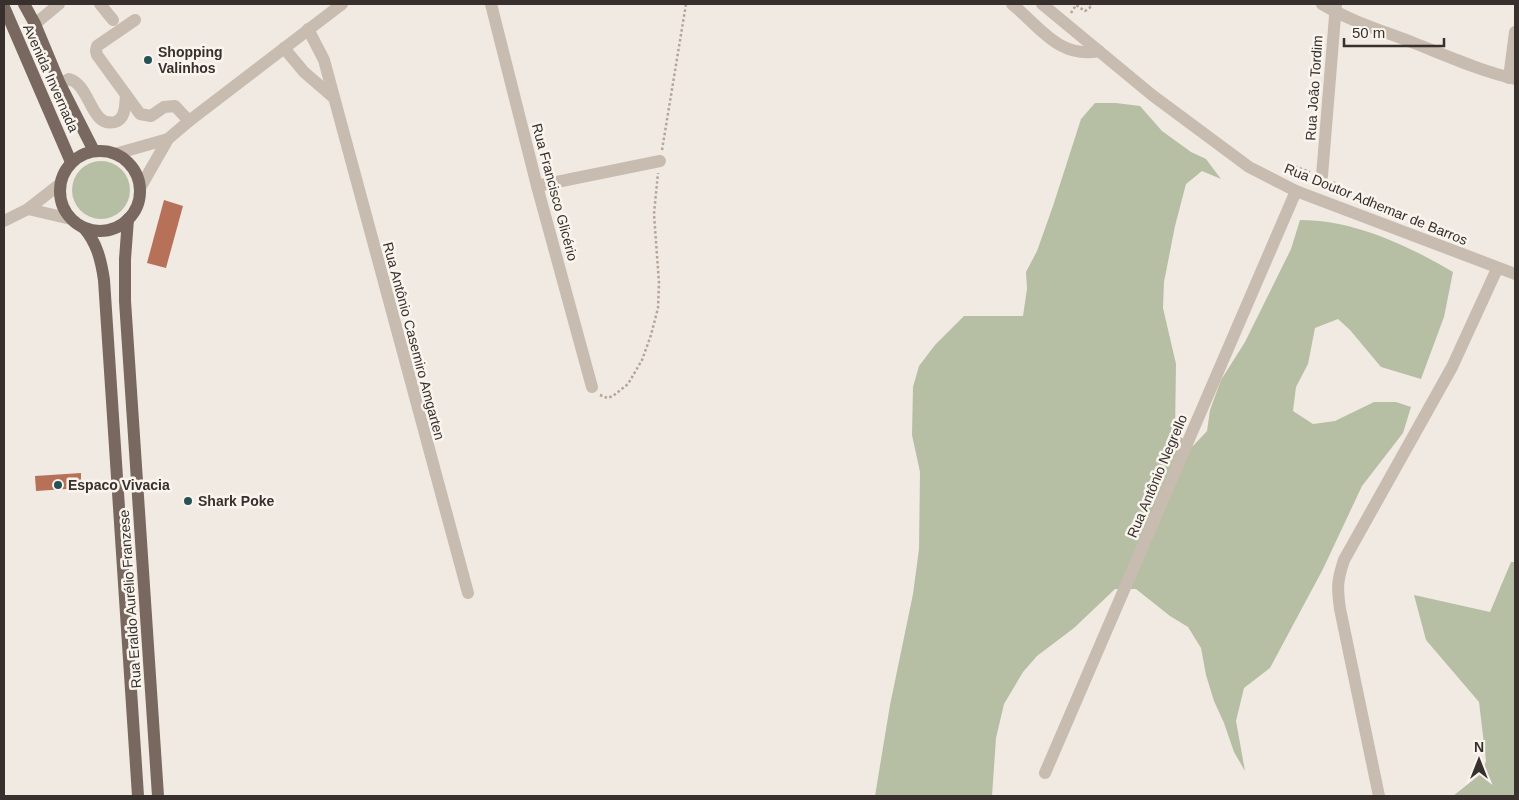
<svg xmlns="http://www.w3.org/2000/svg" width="1519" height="800" font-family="Arial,sans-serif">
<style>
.green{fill:#b6bfa3}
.building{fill:#b87159}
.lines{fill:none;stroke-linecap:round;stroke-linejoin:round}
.path{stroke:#b4a599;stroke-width:2.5;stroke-dasharray:2.5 2.5;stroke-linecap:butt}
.minor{stroke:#c8bbaf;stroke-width:12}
.major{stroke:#78685f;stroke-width:12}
.poi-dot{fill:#265255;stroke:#f9f4ee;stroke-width:2}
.labels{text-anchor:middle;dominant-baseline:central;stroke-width:5;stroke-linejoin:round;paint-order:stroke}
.poi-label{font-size:14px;font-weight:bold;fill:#38302c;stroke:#f9f4ee;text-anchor:start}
.street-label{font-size:14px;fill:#38302c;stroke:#f9f4ee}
</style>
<rect width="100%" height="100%" fill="#f1eae2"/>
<g class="green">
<path d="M1095,103H1116L1140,106L1162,131L1191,152L1206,159L1221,179L1202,171L1186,184L1175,226L1164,282L1163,308L1176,364L1175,433L1193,446L1207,431L1210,410L1221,380L1245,342L1291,249L1300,220C1354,220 1407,245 1453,272L1444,317L1421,379L1381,367L1350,330L1338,319L1315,328L1308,364L1296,387L1293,411L1313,424L1335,421L1374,402H1396L1411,407L1403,433L1362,486L1323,569L1270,668L1244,688L1236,721L1245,771L1234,752L1224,723L1214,701L1206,675L1201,648L1188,627L1170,616L1136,589H1115L1074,628L1037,656L1023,672L1004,704L996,738L992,796H875L890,705L913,594L919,549L920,472L912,435L913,387L919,366L935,345L964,316H1023L1027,289L1026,272L1037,251L1053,206L1081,119Z"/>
<circle cx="101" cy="190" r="29"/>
<path d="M1511,562H1515V796H1453L1482,773L1486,761L1479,702L1426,640L1414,595L1490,612Z"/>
</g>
<g class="building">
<path d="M164,200L183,206L166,268L147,263Z"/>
<path d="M81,473V488L36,491L35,476Z"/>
</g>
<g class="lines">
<g class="path">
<path d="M1071,13L1076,5L1085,11L1092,6L1090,4"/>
<path d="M662,150L686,4"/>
<path d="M1295,175L1292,174L1296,167L1310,172"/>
<path d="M1333,182L1351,194L1347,198"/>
<path d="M600,395L607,398L613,396L628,384L642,360L651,335L658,308L659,283L654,214L658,173"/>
</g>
<g class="minor">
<path d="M100,4L113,20"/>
<path d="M491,4L537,186L592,387"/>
<path d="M1012,4C1039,26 1059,59 1099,51"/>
<path d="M1042,4L1152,95L1249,167L1296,191L1515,274"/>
<path d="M1322,4C1350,21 1383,31 1414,43C1447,56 1481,71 1515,79"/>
<path d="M135,20L97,46L96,51L97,55L140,114L151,116L164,107L175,106L189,121"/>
<path d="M35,24L59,4"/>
<path d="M308,29L324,60L468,593"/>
<path d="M284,48L304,72L333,97"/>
<path d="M1509,78L1515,32"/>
<path d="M60,84L69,79C91,85 90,128 115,122C126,119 125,104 126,95"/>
<path d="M115,154L168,139"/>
<path d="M1322,176L1336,4"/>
<path d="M537,186L660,161"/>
<path d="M140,188L168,139L189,121L342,4"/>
<path d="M28,209L71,219"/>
<path d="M4,221L28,209L60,184"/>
<path d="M1045,773L1296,191"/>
<path d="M1379,796L1340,609C1337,587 1337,581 1344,560L1452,367L1497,269"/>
</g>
<g class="major">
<path d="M24,4L35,24L60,84L94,151"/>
<path d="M4,7L71,162"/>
<circle cx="100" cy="191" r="40"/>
<path d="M128,219L125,259V301L158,796"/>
<path d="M84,228C97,243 101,260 104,280L138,796"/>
</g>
</g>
<g class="poi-dot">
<circle cx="148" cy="60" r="5"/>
<circle cx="58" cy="485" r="5"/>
<circle cx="188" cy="501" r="5"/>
</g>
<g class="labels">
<g class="poi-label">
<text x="158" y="52">Shopping<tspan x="158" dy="16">Valinhos</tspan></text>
<text x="68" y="485">Espaco Vivacia</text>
<text x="198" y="501">Shark Poke</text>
</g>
<g class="street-label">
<text transform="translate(51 78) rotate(66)">Avenida Invernada</text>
<text transform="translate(1314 88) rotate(-86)">Rua João Tordim</text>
<text transform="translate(555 192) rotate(75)">Rua Francisco Glicério</text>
<text transform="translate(1376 204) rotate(22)">Rua Doutor Adhemar de Barros</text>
<text transform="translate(414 341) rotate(75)">Rua Antônio Casemiro Amgarten</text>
<text transform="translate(1157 476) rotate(-67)">Rua Antônio Negrello</text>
<text transform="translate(130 599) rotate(-94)">Rua Eraldo Aurélio Franzese</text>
</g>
</g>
<rect width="1519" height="800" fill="none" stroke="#38302c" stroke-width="10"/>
<g transform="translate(1479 760)" stroke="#f9f4ee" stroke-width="4" paint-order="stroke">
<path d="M0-4L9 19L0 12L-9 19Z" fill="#38302c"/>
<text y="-8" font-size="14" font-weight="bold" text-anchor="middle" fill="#38302c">N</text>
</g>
<path d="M1344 38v8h100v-8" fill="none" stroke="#38302c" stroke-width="2.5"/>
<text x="1352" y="38" font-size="15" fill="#38302c" stroke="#f9f4ee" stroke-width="4" paint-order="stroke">50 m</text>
</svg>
